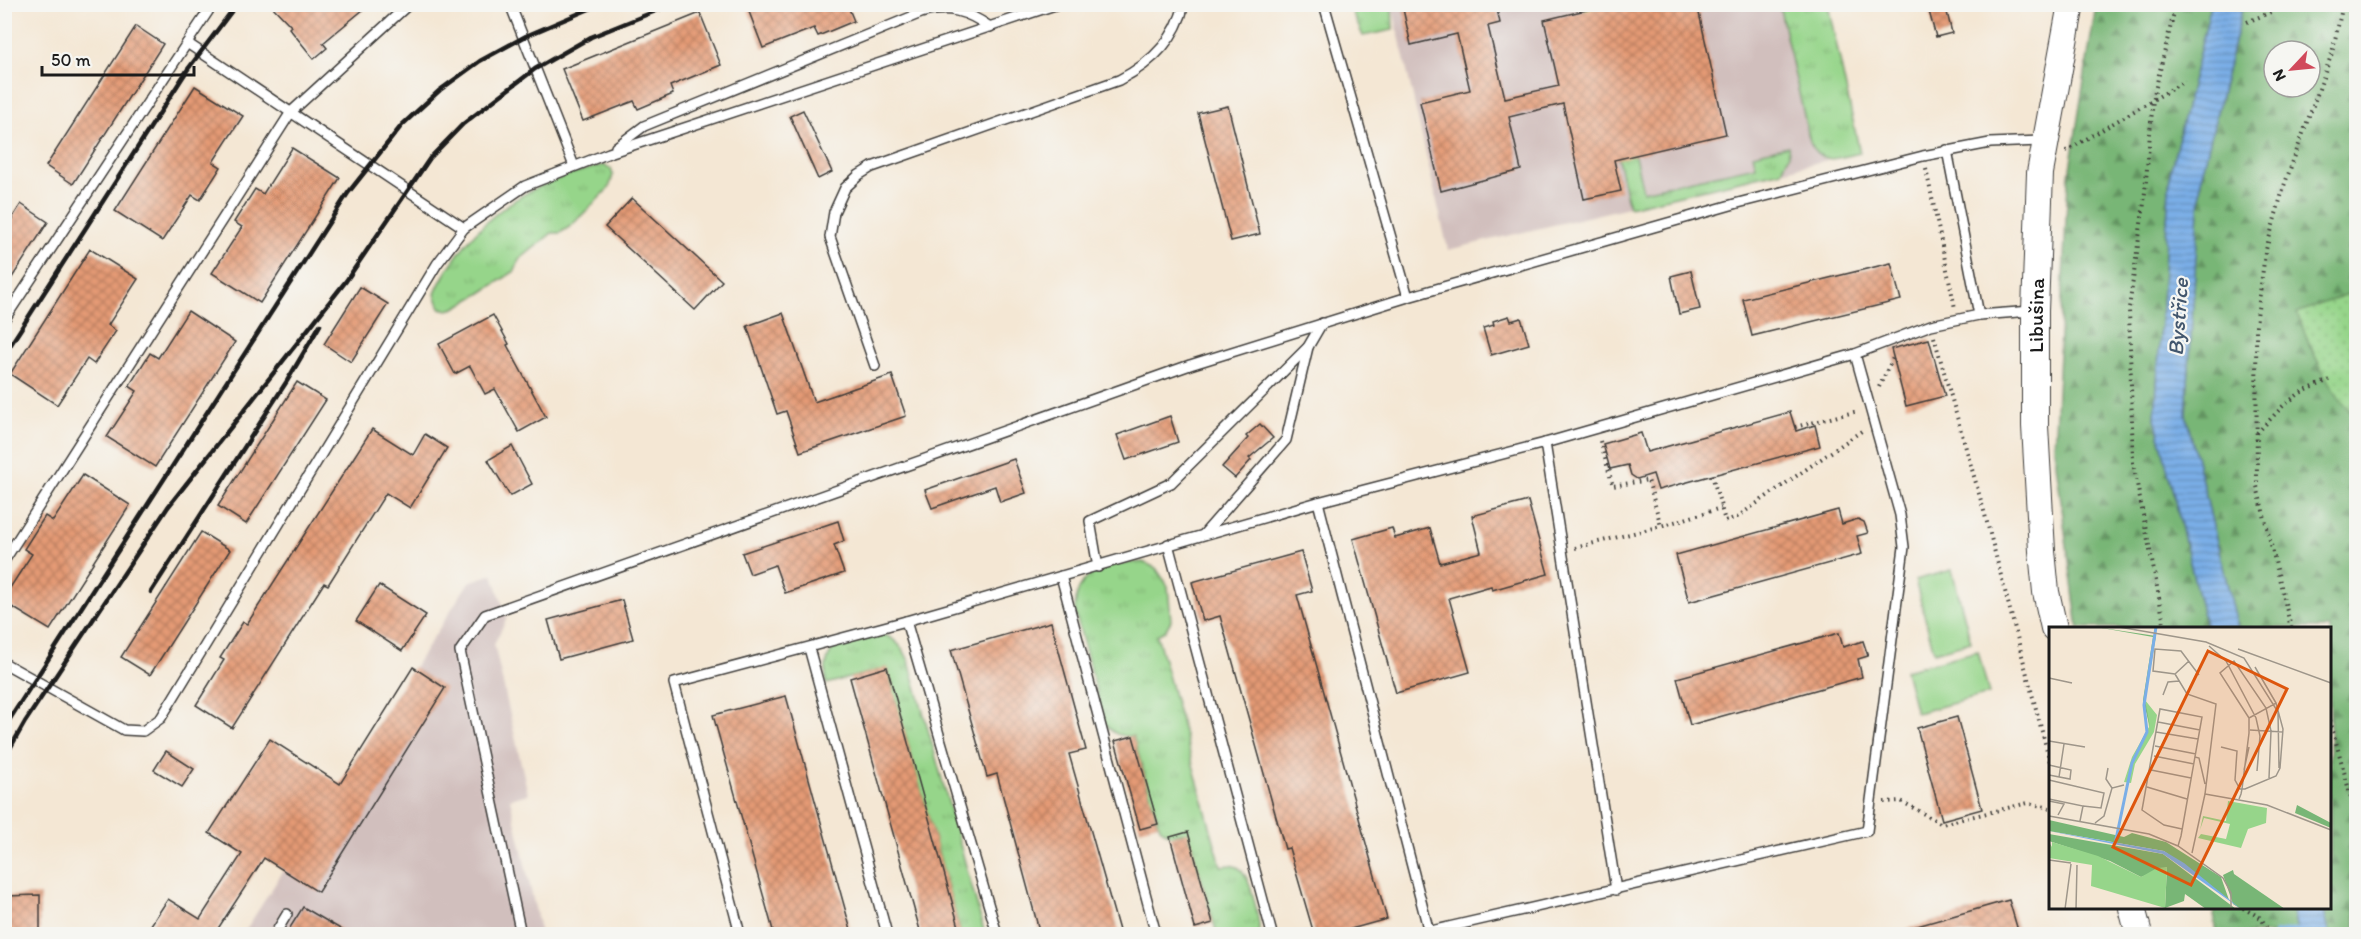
<svg xmlns="http://www.w3.org/2000/svg" width="2361" height="939" font-family="Itim,sans-serif">
<style>
.industrial{fill:#d1bfbd}
.grass{fill:url(#grass-tufts);stroke:#597853;stroke-width:1.5}
.forest{fill:url(#forest-firs);stroke:#4a6949;stroke-width:1.5;fill-rule:evenodd}
.park{fill:url(#park-dots);stroke:#597853;stroke-width:1.5}
.pitch{fill:#96d58a;stroke:#597853;stroke-width:1.5}
.water{fill:url(#water-rules);stroke:#4b6582;stroke-width:1.5}
.lines{fill:none;stroke-linecap:round;stroke-linejoin:round}
.stream{stroke:#7aaee7;stroke-width:6}
.building{fill:url(#building-cross-hatch)}
.lane-casing{stroke:#3c3a38;stroke-width:12}
.secondary-casing{stroke:#3c3a38;stroke-width:28}
.path{stroke:#3c3a38;stroke-width:4;stroke-dasharray:1.5 4.5;stroke-linecap:butt}
.lane{stroke:#fff;stroke-width:9}
.secondary{stroke:#fff;stroke-width:26}
.rail{stroke:#1c1c1c;stroke-width:4.5}
.labels{text-anchor:middle;dominant-baseline:central;stroke-width:4.5;stroke-linejoin:round;paint-order:stroke}
.street-label{font-size:21px;fill:#1c1c1c;stroke:#f6f6f2}
.water-label{font-size:22px;font-style:italic;fill:#42566d;stroke:#f6f6f2}
.inset-river{fill:none;stroke:#7aaee7;stroke-width:3}
.inset-road{fill:none;stroke:#9e968a;stroke-width:1.5}
.view{fill:#de560d;fill-opacity:0.15;stroke:#de560d;stroke-width:3}
.inset-edge{fill:none;stroke:#1c1c1c;stroke-width:3}
</style>
<defs>
<pattern id="grass-tufts" width="24" height="20" patternUnits="userSpaceOnUse" patternTransform="scale(1.5)"><rect width="24" height="20" fill="#96d58a"/><path d="M3 7l-1-3M5 7V3M7 7l1-3M15 17l-1-3M17 17v-4M19 17l1-3" fill="none" stroke="#81b676"/></pattern>
<pattern id="forest-firs" width="22" height="20" patternUnits="userSpaceOnUse" patternTransform="scale(1.5)"><rect width="22" height="20" fill="#78b676"/><path d="M5 1l3.5 6h-7zM16 11l3.5 6h-7z" fill="#629360"/></pattern>
<pattern id="park-dots" width="8" height="8" patternUnits="userSpaceOnUse" patternTransform="scale(1.5)"><rect width="8" height="8" fill="#96d58a"/><path d="M2 2h.1M6 6h.1" fill="none" stroke="#81b676" stroke-width="1.8" stroke-linecap="round"/></pattern>
<pattern id="water-rules" width="6" height="5" patternUnits="userSpaceOnUse" patternTransform="scale(1.5)"><rect width="6" height="5" fill="#7aaee7"/><path d="M0 2.5h6" fill="none" stroke="#638dba"/></pattern>
<pattern id="building-cross-hatch" width="8" height="8" patternUnits="userSpaceOnUse" patternTransform="scale(1.5)"><rect width="8" height="8" fill="#e49a75"/><path d="M0 0l8 8M0 8l8-8" fill="none" stroke="#b87d5f"/></pattern>
</defs>
<rect width="100%" height="100%" fill="#f6f6f2"/>
<filter id="ink" filterUnits="userSpaceOnUse"><feTurbulence type="fractalNoise" baseFrequency=".0167" numOctaves="2"/><feDisplacementMap in="SourceGraphic" scale="12" xChannelSelector="R" yChannelSelector="G"/><feConvolveMatrix kernelMatrix="1 2 1 2 8 2 1 2 1" color-interpolation-filters="sRGB"/></filter>
<filter id="wash" filterUnits="userSpaceOnUse"><feTurbulence type="fractalNoise" baseFrequency=".008" numOctaves="4" result="noise"/><feDisplacementMap in="SourceGraphic" scale="24" xChannelSelector="R" yChannelSelector="G"/><feGaussianBlur stdDeviation="1.35" result="paint"/><feColorMatrix in="noise" values="0 0 0 0 0 0 0 0 0 0 0 0 0 0 0 0 0 1.4 0 .05"/><feComposite in="paint" operator="in"/></filter>
<g filter="url(#wash)">
<rect width="100%" height="100%" fill="#f4e7d4"/>
<g class="industrial">
<path d="M1392,5H1583L1629,207L1448,250Z"/>
<path d="M1600,5H1779L1810,142L1820,156L1828,160L1782,171L1789,155L1788,146L1753,154L1756,166L1643,191Z"/>
<path d="M493,574L507,618L494,644L528,794L510,799L541,934H243L469,582Z"/>
</g>
<g class="grass">
<path d="M1349,5H1392L1393,30L1363,36Z"/>
<path d="M1583,5H1600L1643,191L1756,166L1753,154L1788,146L1789,155L1782,171L1629,207Z"/>
<path d="M1779,5H1828L1860,153C1837,158 1823,167 1810,142Z"/>
<path d="M604,165L611,169L613,175L609,188L571,226L560,233H552L519,260L515,271L481,293L455,308L448,310L440,308L435,294C441,278 451,264 461,250C500,200 543,180 604,165Z"/>
<path d="M1143,562L1156,568L1168,586L1171,621L1165,631L1157,635L1221,866C1227,865 1234,864 1240,869C1251,877 1260,921 1259,934H1217L1188,832L1170,835L1160,828L1133,736C1120,737 1113,734 1105,724L1075,612C1075,567 1108,564 1143,562Z"/>
<path d="M873,631C892,636 901,643 909,661L985,934H961L887,668L826,684C822,644 841,640 873,631Z"/>
</g>
<g class="forest">
<path d="M2096,5H2211L2170,173L2155,418L2206,628H2079L2077,621L2054,449L2068,181Z"/>
<path d="M2243,5H2356V291L2344,296L2309,345L2349,410L2356,415V934H2330L2323,908H2330V628H2238L2186,415L2201,178ZM2274,51H2310V87H2274Z"/>
<path d="M2213,908H2292L2298,934H2217Z"/>
</g>
<path class="park" d="M2356,291V415C2332,400 2307,340 2297,313Z"/>
<g class="pitch">
<path d="M1952,570L1971,642L1934,652L1915,580Z"/>
<path d="M1978,651L1989,694L1916,713L1905,670Z"/>
</g>
<g class="water">
<path d="M2211,5H2243L2201,178L2186,415L2238,628H2206L2155,418L2170,173Z"/>
<path d="M2292,908H2323L2330,934H2298Z"/>
</g>
<g class="lines">
<path class="stream" d="M2276,934L2305,930"/>
</g>
<g id="blocks">
<g class="building">
<path d="M270,4H370L323,43L327,48L314,59L289,28L291,26Z"/>
<path d="M746,4H847L854,21L818,36L814,28L763,48Z"/>
<path d="M1421,4H1496L1500,23L1488,26L1505,98L1559,86L1544,20L1611,4H1697L1726,134L1614,160L1621,191L1584,199L1563,104L1509,117L1521,170L1441,191L1420,102L1470,90L1457,34L1411,45L1403,9Z"/>
<path d="M1927,4H1945L1952,33L1936,37Z"/>
<path d="M700,13L721,65L670,86L673,94L638,109L634,101L583,121L562,69Z"/>
<path d="M136,26L163,44L73,184L46,166Z"/>
<path d="M195,86L243,116L213,162L221,167L200,200L192,195L162,241L115,211Z"/>
<path d="M1228,106L1260,234L1231,241L1198,113Z"/>
<path d="M803,110L832,172L818,179L790,116Z"/>
<path d="M292,148L340,178L260,303L212,273L242,227L234,222L255,189L263,194Z"/>
<path d="M632,198L722,281L695,310L605,227Z"/>
<path d="M21,204L48,222L4,290V231Z"/>
<path d="M90,249L138,279L108,325L116,331L94,364L87,359L57,405L10,374Z"/>
<path d="M1891,263L1901,300L1752,336L1743,299Z"/>
<path d="M1691,271L1700,309L1679,314L1671,276Z"/>
<path d="M360,287L388,304L351,362L324,344Z"/>
<path d="M188,311L235,342L155,467L107,437L137,391L129,386L150,353L158,358Z"/>
<path d="M783,313L814,402L892,375L906,416L800,452L786,411L777,414L747,326Z"/>
<path d="M493,315L509,344L507,345L546,417L519,432L495,389L485,394L470,366L455,374L439,344Z"/>
<path d="M1509,316L1511,321L1521,318L1529,344L1491,355L1483,328L1494,325L1493,321Z"/>
<path d="M1929,339L1945,396L1906,406L1891,349Z"/>
<path d="M297,382L326,400L246,524L218,506Z"/>
<path d="M1790,412L1796,431L1815,425L1820,446L1658,490L1653,474L1637,479L1631,475L1628,465L1610,469L1603,444L1641,433L1647,452Z"/>
<path d="M1170,416L1178,442L1126,460L1117,435Z"/>
<path d="M1260,424L1273,438L1249,458L1251,460L1235,478L1222,467L1248,438L1246,436Z"/>
<path d="M372,429L413,455L425,434L447,448L410,508L386,493L328,585L324,583L232,728L196,705L224,660L220,658L243,622L247,624Z"/>
<path d="M512,446L532,484L510,496L488,460Z"/>
<path d="M1014,459L1026,493L1000,502L995,486L932,508L925,490Z"/>
<path d="M83,475L130,505L50,630L4,602V597L32,554L24,549L45,516L53,521Z"/>
<path d="M1528,501L1548,574L1492,590L1491,586L1449,598L1470,672L1396,693L1353,539L1392,528L1395,538L1430,528L1440,563L1481,552L1472,516Z"/>
<path d="M1838,510L1842,524L1858,519L1864,522L1868,533L1857,536L1862,554L1689,602L1676,555Z"/>
<path d="M838,521L844,541L834,545L844,573L785,593L775,565L750,574L742,553Z"/>
<path d="M201,532L230,550L150,675L121,657Z"/>
<path d="M1301,552L1312,591L1297,595L1387,919L1333,934H1314L1289,848L1285,849L1220,616L1203,621L1192,582Z"/>
<path d="M379,585L426,615L402,651L356,621Z"/>
<path d="M622,600L633,639L559,659L548,620Z"/>
<path d="M1051,622L1086,750L1069,754L1120,934H1040L997,774L987,777L951,650Z"/>
<path d="M1839,633L1843,647L1863,641L1868,656L1858,659L1862,677L1690,725L1677,678Z"/>
<path d="M413,667L445,688L318,892L264,858L217,930L224,934H145L168,899L200,919L242,854L209,833L270,739L340,784Z"/>
<path d="M887,667L961,934H921L850,678Z"/>
<path d="M786,696L852,934H774L713,715Z"/>
<path d="M1957,717L1982,809L1942,820L1917,728Z"/>
<path d="M1133,736L1158,824L1140,829L1115,741Z"/>
<path d="M166,751L194,769L182,787L154,770Z"/>
<path d="M1188,832L1213,923L1195,928L1170,837Z"/>
<path d="M40,895V934H4V896Z"/>
<path d="M2009,900L2019,934H1903V930Z"/>
<path d="M303,907L349,934H286Z"/>
</g>
</g>
</g>
<g filter="url(#ink)">
<use href="#blocks" fill-opacity="0" stroke="#3c3a38" stroke-width="1.5"/>
<g class="lines">
<g class="lane-casing">
<g id="lane">
<path d="M213,4L187,43L464,228L525,186L609,153L1058,4"/>
<path d="M510,4L574,166"/>
<path d="M1324,4L1408,297"/>
<path d="M616,147L644,126L921,13C948,5 967,11 990,27"/>
<path d="M1947,150L1979,315"/>
<path d="M4,320L187,43"/>
<path d="M875,366L830,237L834,212L845,188L859,175L872,167L1119,80C1150,64 1176,40 1184,4"/>
<path d="M1545,443L1616,890"/>
<path d="M1318,502L1429,932"/>
<path d="M1204,534L1286,440L1308,347"/>
<path d="M1168,544L1272,934"/>
<path d="M4,561L291,112L409,4"/>
<path d="M1098,567L1090,521L1171,483L1308,347L1322,323"/>
<path d="M1061,576L1156,934"/>
<path d="M906,621L997,934"/>
<path d="M809,648L887,934"/>
<path d="M4,663L124,730L143,731L161,718L437,264L464,228"/>
<path d="M275,934L287,914"/>
<path d="M521,934L460,651L485,615L1190,365L1408,297L1738,203L1923,156L1990,143L2044,141"/>
<path d="M740,934L674,683L906,621L1318,502L1545,443L1855,354L1931,325L1979,315L2032,311"/>
<path d="M1418,934L1867,831L1904,547L1900,515L1855,354"/>
</g>
</g>
<g class="secondary-casing">
<g id="secondary">
<path id="s1" d="M2054,628L2046,592L2042,551L2035,426V311L2040,173L2071,4"/>
<path d="M2132,908L2139,934"/>
</g>
</g>
<g class="path">
<path d="M2247,22L2290,4"/>
<path d="M2066,151L2185,81"/>
<path d="M1926,169L1955,308"/>
<path d="M1934,337L1984,511L2050,762"/>
<path d="M1879,387L1893,358"/>
<path d="M1795,427L1858,411"/>
<path d="M2257,433L2283,406L2300,393L2329,380"/>
<path d="M1600,441L1613,486L1648,480L1661,526L1721,508"/>
<path d="M1712,475L1725,521L1737,517L1863,430"/>
<path d="M1575,548L1661,526"/>
<path d="M2165,628L2133,463L2129,308L2144,203L2153,99L2176,4"/>
<path d="M2291,628L2257,486L2256,325L2265,253L2284,186L2332,53L2343,4"/>
<path d="M2330,720L2356,816"/>
<path d="M1884,802L1901,801L1942,824L2028,803L2050,808"/>
<path d="M2243,908L2261,918L2270,934"/>
</g>
<use href="#lane" class="lane"/>
<use href="#secondary" class="secondary"/>
<g class="rail">
<path d="M4,355L188,69L237,4"/>
<path d="M151,592L287,381L320,325"/>
<path d="M4,728L348,193L402,125L440,90L480,61L526,36L601,4"/>
<path d="M4,759L25,722L168,507L346,281L430,158L463,124L535,69L591,37L673,4"/>
</g>
</g>
</g>
<g class="labels">
<g class="street-label">
<text stroke="none"><textPath href="#s1" startOffset="314">Libušina</textPath></text>
</g>
<g class="water-label">
<text transform="translate(2178 317) rotate(-86)">Bystřice</text>
</g>
</g>
<g transform="translate(2049 627)">
<rect width="282" height="282" fill="#f4e7d4"/>
<path d="M96,73L108,88L105,105L86,137L82,156L75,155L83,130L100,100ZM179,174L218,181L217,196L199,202L192,221L149,211L152,207L177,212L181,197L155,191L151,203L154,189L177,194Z" fill="#96d58a"/>
<path d="M47,0L107,9L96,73L101,100L94,73L104,10ZM248,178L282,196V201L246,186ZM0,193L75,210L83,206L117,215L172,250L180,273L115,224L0,204ZM0,207L114,227L187,282H157L136,267L135,274L116,281L118,240L92,250L61,234L0,214ZM184,243L185,247L236,282H192L184,277L174,248Z" fill="#78b676"/>
<path d="M0,215L3,220V215L49,229L92,250L108,241L118,240L116,281L42,259L43,238L0,231Z" fill="#96d58a"/>
<path d="M0,204L115,224L135,236L192,282L114,227Z" fill="#7aaee7"/>
<path class="inset-river" d="M66,217L83,136L98,105L95,78L107,0"/>
<path class="inset-road" d="M70,0L157,15L195,31L229,85L230,141M160,19L177,34L207,91L211,109L208,144M189,22L282,56M206,40L227,76M126,47L138,67L167,77L156,167L143,226M126,47L104,44L106,22L132,24L150,48M126,47L140,34M0,51L23,56M114,68L119,55L130,54M200,91L171,46L185,34L217,81L222,104L220,151M109,95L151,103M201,103L234,105M107,105L149,112M0,114L36,120M106,119L147,127M172,120L188,124L186,153L191,162H196L227,149L231,141L234,102L227,76L200,91V106L193,162L192,167L190,172M105,129L145,137M146,130L150,131L156,157M0,138L22,143L21,152L0,148M59,141L57,152L63,161M102,143L142,151M195,143L200,120M10,150L15,117M0,153L55,166L52,181L34,179M98,160L138,172M156,167L218,178L282,203M0,172L34,179L31,194M0,174L15,177L9,188M0,189L100,207L129,219L174,251L182,266V282M46,196L55,189L63,161L75,158M129,219L132,209L153,90L111,82L93,183L115,198L133,202M0,233L22,236M16,282L22,237M27,282L28,238"/>
<path class="view" d="M159,24L238,62L142,258L64,220Z"/>
<rect width="282" height="282" class="inset-edge"/>
</g>
<rect width="2361" height="939" fill="none" stroke="#f6f6f2" stroke-width="24"/>
<g transform="translate(2292 69) rotate(244)"><circle r="28" fill="#f6f6f2" stroke="#9f9f9c" stroke-width="1.5"/>
<path d="M0-4.5L10 22L0 15L-10 22Z" fill="#d1495b"/>
<text y="-9" font-size="16" font-weight="bold" text-anchor="middle" fill="#1c1c1c">N</text>
</g>
<path d="M42 66v9h152v-9" fill="none" stroke="#1c1c1c" stroke-width="3"/>
<text x="51" y="66" font-size="18" fill="#1c1c1c" stroke="#f6f6f2" stroke-width="4.5" paint-order="stroke">50 m</text>
</svg>
